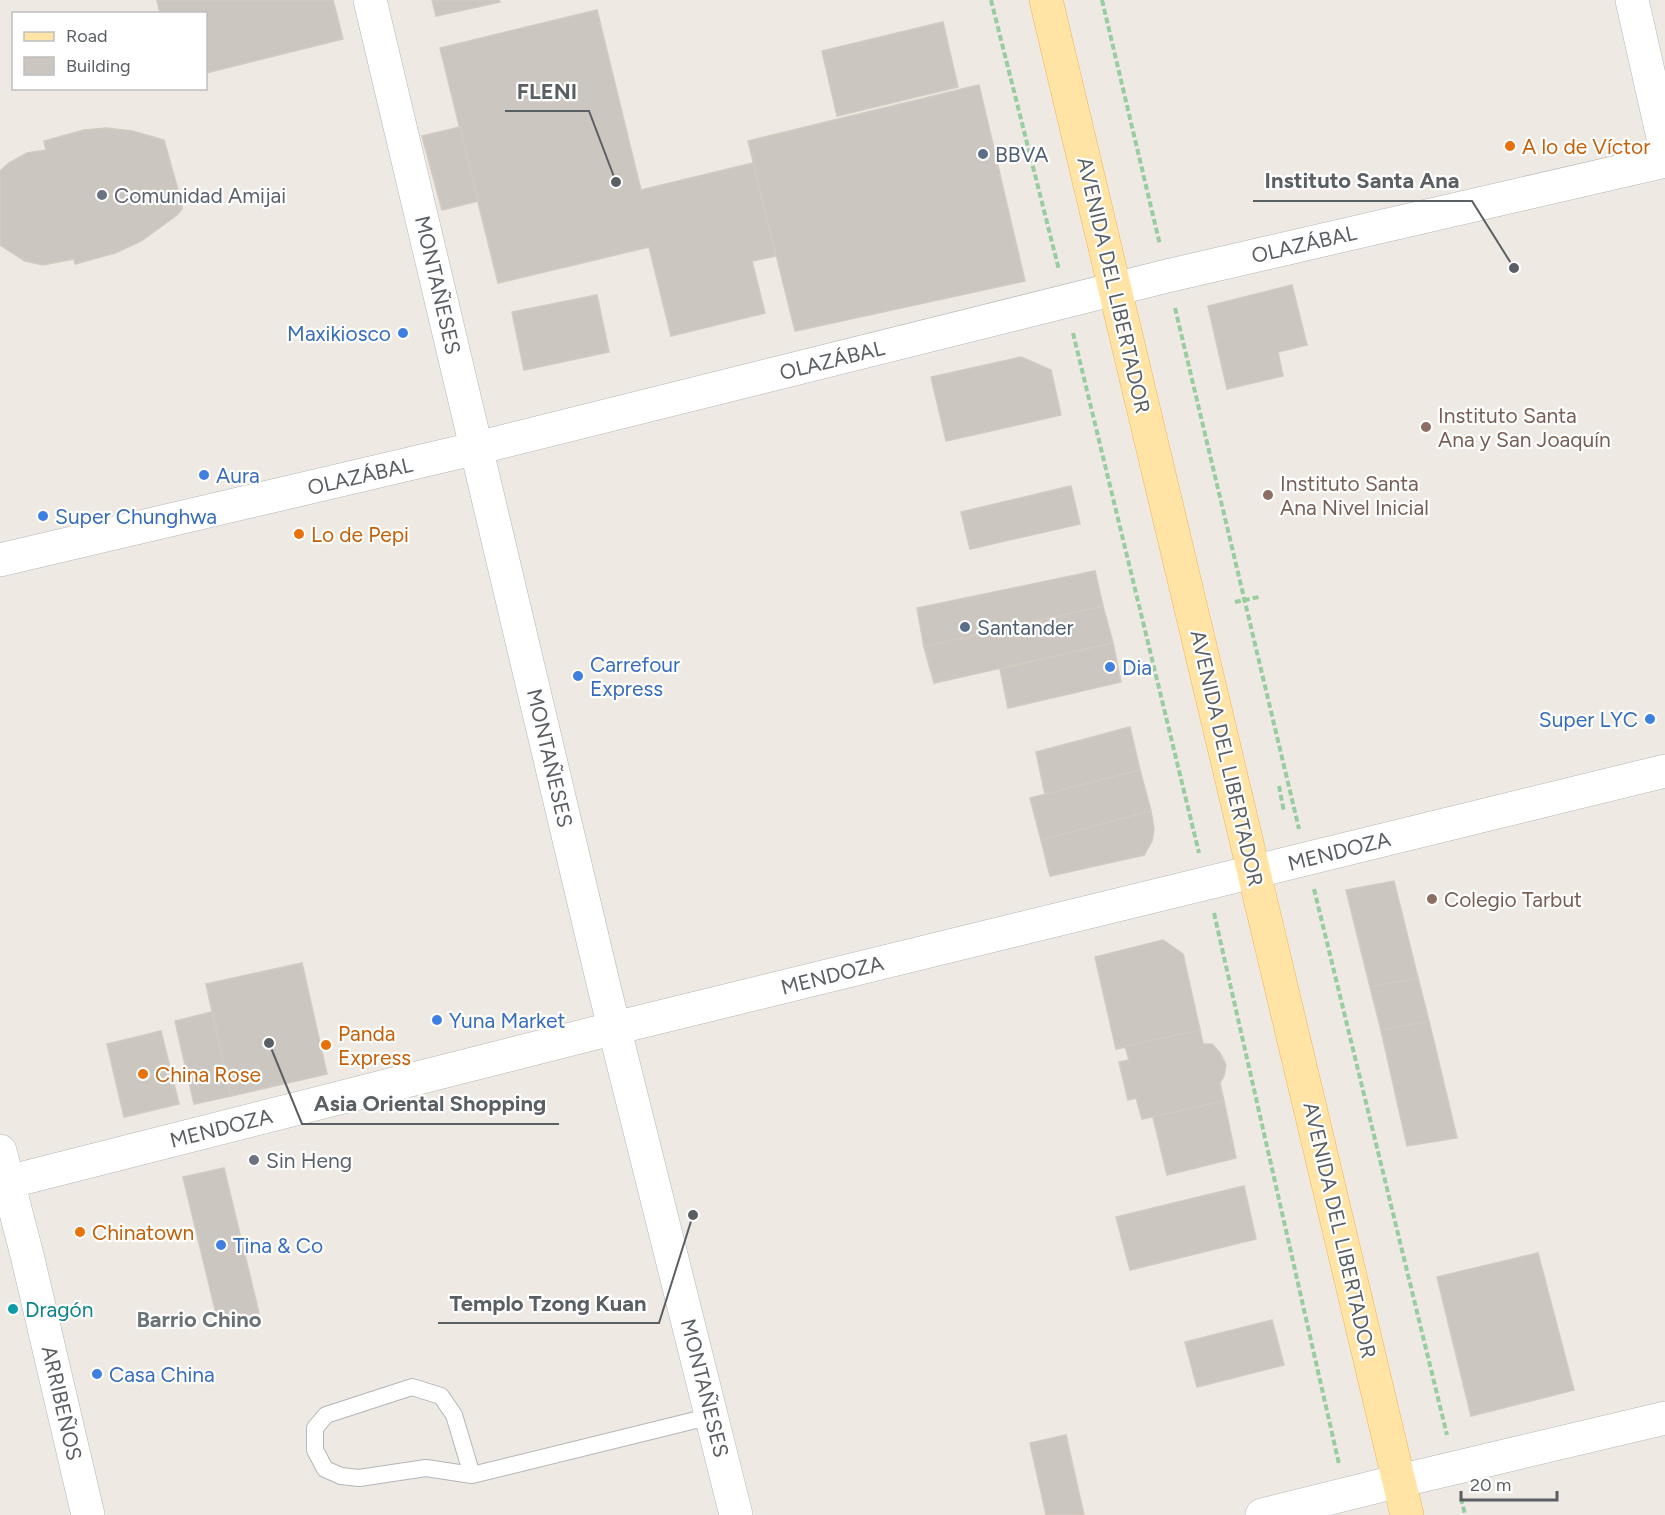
<svg xmlns="http://www.w3.org/2000/svg" width="1665" height="1515" font-family="Figtree,sans-serif">
<style>
.building{fill:#ccc6c0;stroke:#d3cac0;stroke-width:1.5}
.lines{fill:none;stroke-linecap:round;stroke-linejoin:round}
.lane-casing{stroke:#b2b6ba;stroke-width:18}
.street-casing{stroke:#b2b6ba;stroke-width:34}
.secondary-casing{stroke:#b3b8bd;stroke-width:34}
.primary-casing{stroke:#f7b251;stroke-width:34}
.path{stroke:#98cd9f;stroke-width:4;stroke-dasharray:6 3;stroke-linecap:butt}
.lane{stroke:#fff;stroke-width:16}
.street{stroke:#fff;stroke-width:33}
.secondary{stroke:#fff;stroke-width:33}
.primary{stroke:#ffe4a5;stroke-width:33}
.food-dot{fill:#e8710a;stroke:#fff;stroke-width:2}
.service-dot{fill:#5c6f8a;stroke:#fff;stroke-width:2}
.worship-dot{fill:#6b7280;stroke:#fff;stroke-width:2}
.shop-dot{fill:#3f7fe0;stroke:#fff;stroke-width:2}
.education-dot{fill:#8d6e63;stroke:#fff;stroke-width:2}
.culture-dot{fill:#0f9aa8;stroke:#fff;stroke-width:2}
.labels{text-anchor:middle;dominant-baseline:central;stroke-width:4.5;stroke-linejoin:round;paint-order:stroke}
.food-label{font-size:21px;fill:#c56008;stroke:#fff;text-anchor:start}
.service-label{font-size:21px;fill:#4e5e75;stroke:#fff;text-anchor:start}
.worship-label{font-size:21px;fill:#5b616d;stroke:#fff;text-anchor:start}
.street-label{font-size:21px;fill:#5a5f63;stroke:#fff}
.shop-label{font-size:21px;fill:#366cbe;stroke:#fff;text-anchor:start}
.education-label{font-size:21px;fill:#785e54;stroke:#fff;text-anchor:start}
.culture-label{font-size:21px;fill:#0d838f;stroke:#fff;text-anchor:start}
.neighbourhood-label{font-size:22px;font-weight:bold;fill:#6b7275;stroke:#fff}
.leader{fill:none;stroke:#5a5f63;stroke-width:2}
.callout-dot{fill:#5a5f63;stroke:#fff;stroke-width:2}
.callout-label{font-size:22px;text-anchor:middle;font-weight:bold;fill:#5a5f63;stroke:#fff;stroke-width:4.5;stroke-linejoin:round;paint-order:stroke}
</style>
<rect width="100%" height="100%" fill="#eee9e2"/>
<g class="building">
<path d="M157,0H333L343,39L206,73V14H160Z"/>
<path d="M432,0H499L500,2L436,16Z"/>
<path d="M597,10L641,190L753,163L776,256L752,261L765,313L671,336L649,247L498,283L440,48Z"/>
<path d="M943,22L958,87L837,116L822,51Z"/>
<path d="M979,85L1025,281L795,331L748,141Z"/>
<path d="M460,127L478,201L442,210L422,136Z"/>
<path d="M106,128L132,131L164,140L182,204V209L177,215L141,241L115,253L75,264L74,259L43,265L25,261L0,245V171L9,163L27,153L46,150L44,141L84,130Z"/>
<path d="M1292,285L1307,345L1278,352L1283,376L1227,389L1208,306Z"/>
<path d="M597,295L609,352L524,370L512,312Z"/>
<path d="M1021,357L1051,370L1061,415L946,441L931,377Z"/>
<path d="M1071,486L1080,524L970,549L961,512Z"/>
<path d="M1095,571L1103,606L924,647L917,608Z"/>
<path d="M1103,606L1113,643L934,683L924,647Z"/>
<path d="M1113,643L1121,682L1008,708L1000,669Z"/>
<path d="M1130,727L1140,770L1045,795L1036,752Z"/>
<path d="M1140,770L1151,811L1041,840L1030,798Z"/>
<path d="M1151,811L1154,829L1152,841L1144,855L1050,876L1041,840Z"/>
<path d="M1394,881L1418,978L1370,987L1346,890Z"/>
<path d="M1163,940L1183,954L1200,1030L1116,1049L1095,957Z"/>
<path d="M302,963L327,1074L231,1096L206,984Z"/>
<path d="M1418,978L1429,1021L1381,1030L1370,987Z"/>
<path d="M212,1012L231,1096L194,1104L175,1021Z"/>
<path d="M1429,1021L1457,1138L1407,1146L1381,1030Z"/>
<path d="M1200,1030L1203,1044H1212L1220,1053L1226,1065L1224,1076L1220,1083L1224,1101L1142,1119L1136,1098L1128,1100L1119,1062L1129,1060L1125,1046Z"/>
<path d="M161,1031L179,1104L124,1117L107,1044Z"/>
<path d="M1224,1101L1236,1158L1167,1175L1153,1117Z"/>
<path d="M224,1168L259,1313L218,1322L183,1177Z"/>
<path d="M1244,1186L1256,1239L1130,1270L1116,1217Z"/>
<path d="M1538,1253L1574,1390L1471,1416L1437,1277Z"/>
<path d="M1272,1320L1284,1365L1197,1387L1185,1342Z"/>
<path d="M1066,1435L1084,1515H1046L1030,1443Z"/>
</g>
<g class="lines">
<g class="lane-casing">
<path id="lane" d="M472,1475L454,1415L441,1396L412,1387L326,1415L315,1428V1450L325,1469L341,1476L359,1478L426,1468L472,1475L712,1416"/>
</g>
<g class="street-casing">
<g id="street">
<path d="M370,0L605,991L736,1515"/>
<path d="M1632,0L1665,146"/>
<path d="M0,560L477,448L1167,276L1665,161"/>
<path d="M0,1151L27,1255L88,1515"/>
<path d="M0,1184L615,1028L1665,771"/>
<path d="M1399,1481L1665,1418"/>
</g>
</g>
<g class="secondary-casing">
<path id="secondary" d="M1262,1515L1399,1481"/>
</g>
<g class="primary-casing">
<path id="primary" d="M1046,0L1407,1515"/>
</g>
<g class="path">
<path d="M991,0L1059,270"/>
<path d="M1102,0L1160,245"/>
<path d="M1175,308L1299,829"/>
<path d="M1073,333L1199,853"/>
<path d="M1235,602L1259,597"/>
<path d="M1279,786L1284,812"/>
<path d="M1314,889L1447,1435"/>
<path d="M1214,913L1339,1464"/>
<path d="M1461,1498L1465,1515"/>
</g>
<use href="#lane" class="lane"/>
<use href="#street" class="street"/>
<use href="#secondary" class="secondary"/>
<use href="#primary" class="primary"/>
</g>
<g class="food-dot">
<circle cx="1510" cy="146" r="6"/>
<circle cx="299" cy="534" r="6"/>
<circle cx="326" cy="1045" r="6"/>
<circle cx="143" cy="1074" r="6"/>
<circle cx="80" cy="1232" r="6"/>
</g>
<g class="service-dot">
<circle cx="983" cy="154" r="6"/>
<circle cx="965" cy="627" r="6"/>
</g>
<g class="worship-dot">
<circle cx="102" cy="195" r="6"/>
<circle cx="254" cy="1160" r="6"/>
</g>
<g class="shop-dot">
<circle cx="403" cy="333" r="6"/>
<circle cx="204" cy="475" r="6"/>
<circle cx="43" cy="516" r="6"/>
<circle cx="1110" cy="667" r="6"/>
<circle cx="578" cy="676" r="6"/>
<circle cx="1650" cy="719" r="6"/>
<circle cx="437" cy="1020" r="6"/>
<circle cx="221" cy="1245" r="6"/>
<circle cx="97" cy="1374" r="6"/>
</g>
<g class="education-dot">
<circle cx="1426" cy="427" r="6"/>
<circle cx="1268" cy="495" r="6"/>
<circle cx="1432" cy="899" r="6"/>
</g>
<circle class="culture-dot" cx="13" cy="1309" r="6"/>
<g class="labels">
<g class="food-label">
<text x="1522" y="146">A lo de Víctor</text>
<text x="311" y="534">Lo de Pepi</text>
<text x="338" y="1033">Panda<tspan x="338" dy="24">Express</tspan></text>
<text x="155" y="1074">China Rose</text>
<text x="92" y="1232">Chinatown</text>
</g>
<g class="service-label">
<text x="995" y="154">BBVA</text>
<text x="977" y="627">Santander</text>
</g>
<g class="worship-label">
<text x="114" y="195">Comunidad Amijai</text>
<text x="266" y="1160">Sin Heng</text>
</g>
<g class="street-label">
<text transform="translate(1304 244) rotate(-13)">OLAZÁBAL</text>
<text transform="translate(438 285) rotate(77)">MONTAÑESES</text>
<text transform="translate(1114 285) rotate(77)">AVENIDA DEL LIBERTADOR</text>
<text transform="translate(832 360) rotate(-14)">OLAZÁBAL</text>
<text transform="translate(360 476) rotate(-13)">OLAZÁBAL</text>
<text transform="translate(550 758) rotate(77)">MONTAÑESES</text>
<text transform="translate(1227 758) rotate(77)">AVENIDA DEL LIBERTADOR</text>
<text transform="translate(1339 851) rotate(-14)">MENDOZA</text>
<text transform="translate(832 975) rotate(-14)">MENDOZA</text>
<text transform="translate(221 1128) rotate(-14)">MENDOZA</text>
<text transform="translate(1340 1230) rotate(77)">AVENIDA DEL LIBERTADOR</text>
<text transform="translate(705 1388) rotate(76)">MONTAÑESES</text>
<text transform="translate(62 1403) rotate(77)">ARRIBEÑOS</text>
</g>
<g class="shop-label">
<text x="391" y="333" text-anchor="end">Maxikiosco</text>
<text x="216" y="475">Aura</text>
<text x="55" y="516">Super Chunghwa</text>
<text x="590" y="664">Carrefour<tspan x="590" dy="24">Express</tspan></text>
<text x="1122" y="667">Dia</text>
<text x="1638" y="719" text-anchor="end">Super LYC</text>
<text x="449" y="1020">Yuna Market</text>
<text x="233" y="1245">Tina &amp; Co</text>
<text x="109" y="1374">Casa China</text>
</g>
<g class="education-label">
<text x="1438" y="415">Instituto Santa<tspan x="1438" dy="24">Ana y San Joaquín</tspan></text>
<text x="1280" y="483">Instituto Santa<tspan x="1280" dy="24">Ana Nivel Inicial</tspan></text>
<text x="1444" y="899">Colegio Tarbut</text>
</g>
<g class="culture-label">
<text x="25" y="1309">Dragón</text>
</g>
<g class="neighbourhood-label">
<text x="199" y="1319">Barrio Chino</text>
</g>
</g>
<path class="leader" d="M616 182L589 111H505M1514 268L1472 201H1253M269 1043L302 1124H559M693 1215L659 1323H438"/>
<g class="callout-dot">
<circle cx="616" cy="182" r="6"/>
<circle cx="1514" cy="268" r="6"/>
<circle cx="269" cy="1043" r="6"/>
<circle cx="693" cy="1215" r="6"/>
</g>
<g class="callout-label">
<text x="547" y="99">FLENI</text>
<text x="1362" y="188">Instituto Santa Ana</text>
<text x="430" y="1111">Asia Oriental Shopping</text>
<text x="548" y="1311">Templo Tzong Kuan</text>
</g>
<rect x="12" y="12" width="195" height="78" fill="#ffffff" stroke="#bdbfc1" stroke-width="1.5"/>
<rect x="24" y="32" width="30" height="9" fill="#ffe4a5" stroke="#bdbfc1" stroke-width="1.5"/>
<text x="66" y="42" font-size="18" fill="#5a5f63">Road</text>
<rect x="24" y="57" width="30" height="18" fill="#ccc6c0" stroke="#bdbfc1" stroke-width="1.5"/>
<text x="66" y="72" font-size="18" fill="#5a5f63">Building</text>
<path d="M1461 1491v9h96v-9" fill="none" stroke="#5a5f63" stroke-width="3"/>
<text x="1470" y="1491" font-size="18" fill="#5a5f63" stroke="#ffffff" stroke-width="4.5" paint-order="stroke">20 m</text>
</svg>
